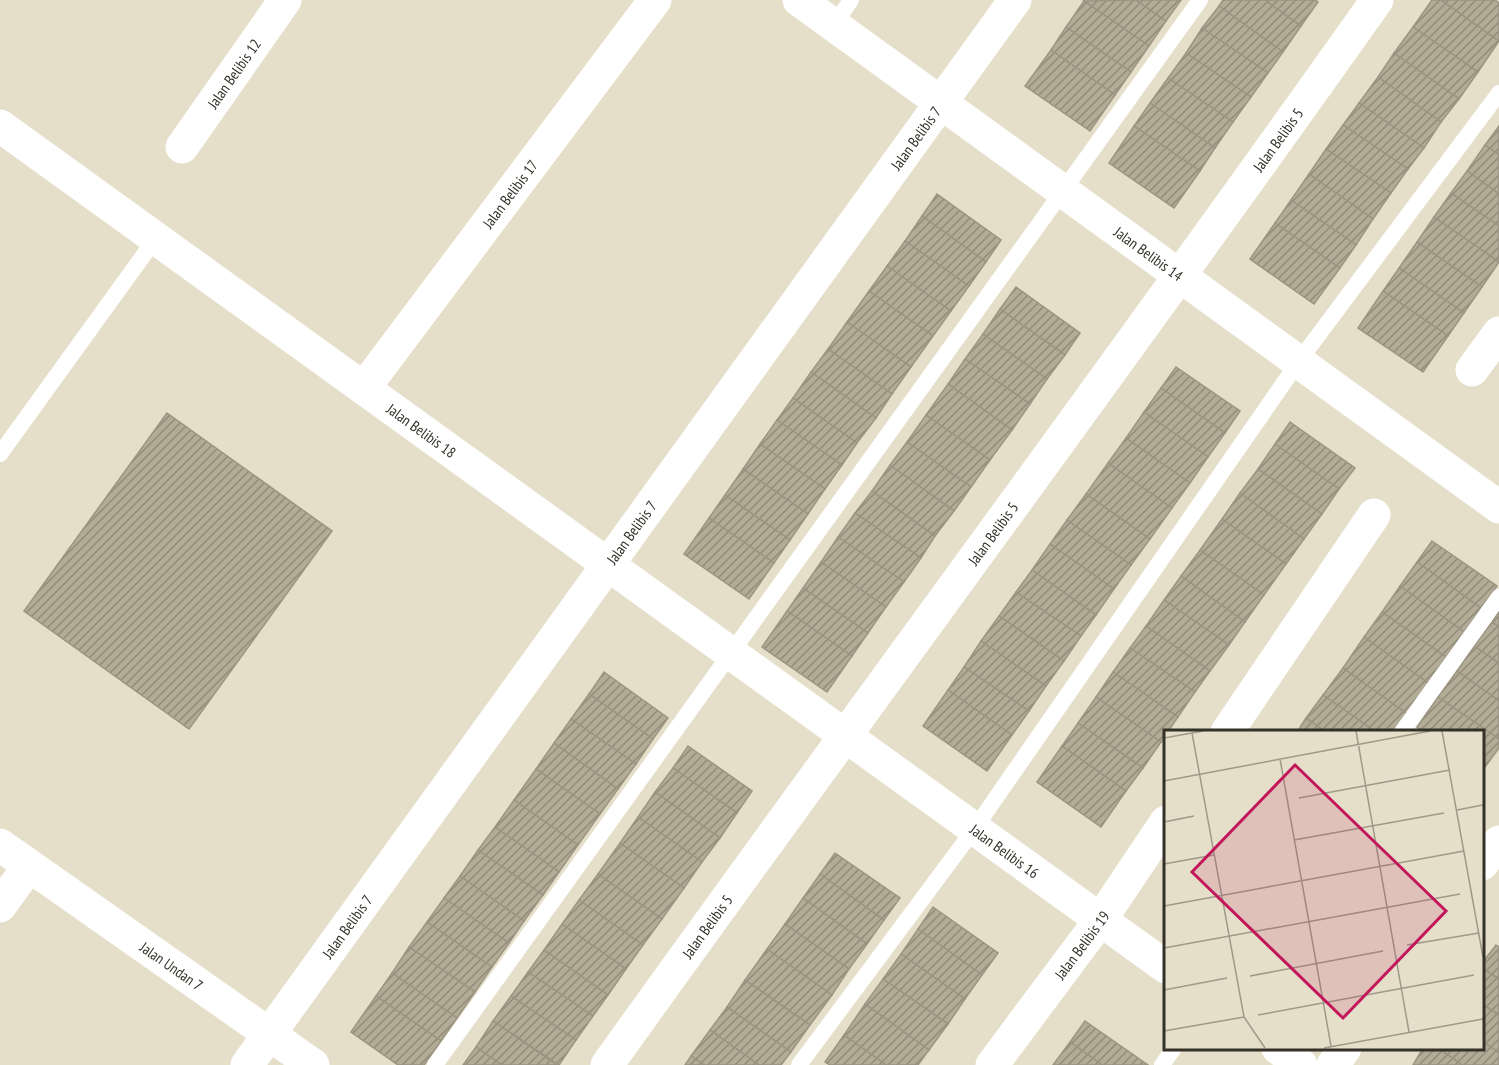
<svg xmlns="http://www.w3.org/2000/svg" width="1499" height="1065" font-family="'PT Sans Narrow',sans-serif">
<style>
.building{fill:url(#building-hatch);stroke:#9b9480;stroke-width:1.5}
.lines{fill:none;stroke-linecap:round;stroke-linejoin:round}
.lane{stroke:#fff;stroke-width:16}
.street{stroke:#fff;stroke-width:33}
.labels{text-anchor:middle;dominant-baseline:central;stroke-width:4.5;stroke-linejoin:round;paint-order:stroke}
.street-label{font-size:15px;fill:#333128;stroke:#e5dec9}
.inset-road{fill:none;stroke:#9e9989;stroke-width:1.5}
.view{fill:#c2185b;fill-opacity:0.15;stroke:#c2185b;stroke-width:3}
.inset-edge{fill:none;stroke:#333128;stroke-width:3}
</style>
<defs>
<pattern id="building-hatch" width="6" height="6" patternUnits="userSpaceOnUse" patternTransform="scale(1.5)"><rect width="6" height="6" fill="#b2ab96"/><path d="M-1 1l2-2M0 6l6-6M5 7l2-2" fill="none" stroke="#918c7a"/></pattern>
</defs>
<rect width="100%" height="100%" fill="#e5dec9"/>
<g class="building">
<path d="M1136,0L1166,21L1149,46L1084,1Z"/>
<path d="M1136,0H1181L1166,21Z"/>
<path d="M1223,0H1265L1301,26L1283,52L1219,6Z"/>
<path d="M1265,0H1315L1318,2L1301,26Z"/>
<path d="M1432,0H1441L1499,41L1478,72L1413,27Z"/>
<path d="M1441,0H1495L1499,3V41Z"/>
<path d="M1084,1L1149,46L1131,72L1066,27Z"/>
<path d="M1219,6L1283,52L1268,73L1202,28Z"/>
<path d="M1066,27L1131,72L1115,95L1051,50Z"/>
<path d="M1413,27L1478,72L1459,99L1394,53Z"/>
<path d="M1202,28L1268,73L1251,97L1186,53Z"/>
<path d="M1051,50L1115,95L1090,131L1025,86Z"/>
<path d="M1186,53L1251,97L1233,122L1168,78Z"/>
<path d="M1394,53L1459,99L1441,122L1378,77Z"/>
<path d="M1378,77L1441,122L1424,148L1359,103Z"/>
<path d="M1168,78L1233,122L1215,148L1150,103Z"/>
<path d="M1150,103L1215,148L1200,171L1134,126Z"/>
<path d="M1359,103L1424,148L1408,169L1343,125Z"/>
<path d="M1343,125L1408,169L1391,193L1326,149Z"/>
<path d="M1134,126L1200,171L1174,208L1109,163Z"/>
<path d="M1499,126V155L1485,145Z"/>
<path d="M1485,145L1499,155V194L1467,171Z"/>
<path d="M1326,149L1391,193L1373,219L1309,174Z"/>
<path d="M1467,171L1499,194V226L1451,193Z"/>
<path d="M1309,174L1373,219L1356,245L1291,200Z"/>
<path d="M1451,193L1499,226V262L1434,217Z"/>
<path d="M937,194L1001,240L986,262L922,216Z"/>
<path d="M1291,200L1356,245L1340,268L1275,223Z"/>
<path d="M922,216L986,262L969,286L905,241Z"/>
<path d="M1434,217L1499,262L1482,287L1417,242Z"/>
<path d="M1275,223L1340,268L1314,304L1250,259Z"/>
<path d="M905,241L969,286L951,311L887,266Z"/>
<path d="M1417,242L1482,287L1464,313L1399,268Z"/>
<path d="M887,266L951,311L933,336L869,291Z"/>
<path d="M1399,268L1464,313L1448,336L1383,291Z"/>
<path d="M1016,287L1080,333L1065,355L1000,309Z"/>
<path d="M869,291L933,336L911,367L847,322Z"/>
<path d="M1383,291L1448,336L1423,372L1358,328Z"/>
<path d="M1000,309L1065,355L1047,379L983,334Z"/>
<path d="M847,322L911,367L892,394L828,349Z"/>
<path d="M983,334L1047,379L1030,404L965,359Z"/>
<path d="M828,349L892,394L876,418L811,372Z"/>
<path d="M965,359L1030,404L1012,430L948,384Z"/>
<path d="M1176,367L1240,411L1225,433L1161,388Z"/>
<path d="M811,372L876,418L857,443L793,398Z"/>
<path d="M948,384L1012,430L990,460L926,415Z"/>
<path d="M1161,388L1225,433L1208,457L1144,412Z"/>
<path d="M793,398L857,443L842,465L777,420Z"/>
<path d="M1144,412L1208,457L1190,483L1126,438Z"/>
<path d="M167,413L332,531L189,729L24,611Z"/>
<path d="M926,415L990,460L971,487L907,442Z"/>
<path d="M777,420L842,465L825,489L760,444Z"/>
<path d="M1290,422L1355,468L1339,489L1275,444Z"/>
<path d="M1126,438L1190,483L1172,508L1108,463Z"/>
<path d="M907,442L971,487L954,511L890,465Z"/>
<path d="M760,444L825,489L808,514L743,469Z"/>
<path d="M1275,444L1339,489L1322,514L1258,469Z"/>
<path d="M1108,463L1172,508L1150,539L1086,494Z"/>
<path d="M890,465L954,511L935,536L872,491Z"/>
<path d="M743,469L808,514L790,540L725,495Z"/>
<path d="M1258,469L1322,514L1304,539L1240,493Z"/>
<path d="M872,491L935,536L921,558L855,513Z"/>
<path d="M1240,493L1304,539L1286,564L1222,519Z"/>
<path d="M1086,494L1150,539L1131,565L1067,520Z"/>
<path d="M725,495L790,540L774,563L709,518Z"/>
<path d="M855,513L921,558L904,582L838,537Z"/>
<path d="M709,518L774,563L749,599L684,554Z"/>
<path d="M1222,519L1286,564L1264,595L1200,550Z"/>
<path d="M1067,520L1131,565L1114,589L1050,544Z"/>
<path d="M838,537L904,582L886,607L821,562Z"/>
<path d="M1432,541L1497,586L1481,608L1417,562Z"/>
<path d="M1050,544L1114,589L1096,615L1032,570Z"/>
<path d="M1200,550L1264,595L1245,622L1181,576Z"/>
<path d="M821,562L886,607L868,633L803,588Z"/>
<path d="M1417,562L1481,608L1464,632L1400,586Z"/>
<path d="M1032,570L1096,615L1081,636L1016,592Z"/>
<path d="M1181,576L1245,622L1229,645L1164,600Z"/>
<path d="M1400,586L1464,632L1446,657L1382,612Z"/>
<path d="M803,588L868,633L852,656L787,611Z"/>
<path d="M1016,592L1081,636L1064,661L999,616Z"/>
<path d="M1164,600L1229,645L1210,671L1146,626Z"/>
<path d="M787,611L852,656L827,692L762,647Z"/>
<path d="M1499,611V627L1492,622Z"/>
<path d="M1382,612L1446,657L1428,683L1364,637Z"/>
<path d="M999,616L1064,661L1046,686L981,641Z"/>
<path d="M1492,622L1499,627V663L1474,646Z"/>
<path d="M1146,626L1210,671L1195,692L1130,648Z"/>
<path d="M1364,637L1428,683L1407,714L1343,668Z"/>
<path d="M981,641L1046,686L1029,711L964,667Z"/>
<path d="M1474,646L1499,663V701L1457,671Z"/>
<path d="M1130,648L1195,692L1178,717L1113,672Z"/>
<path d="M964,667L1029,711L1012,735L948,690Z"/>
<path d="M1343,668L1407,714L1393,732H1376L1323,695Z"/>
<path d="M1457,671L1499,701V739L1438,697Z"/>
<path d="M604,672L668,718L653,739L589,694Z"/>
<path d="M1113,672L1178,717L1161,742L1096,697Z"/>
<path d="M948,690L1012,735L987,771L923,726Z"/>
<path d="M589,694L653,739L636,764L571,719Z"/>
<path d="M1323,695L1376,732H1326L1306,718Z"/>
<path d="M1096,697L1161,742L1143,768L1078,723Z"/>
<path d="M1438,697L1499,739V748L1482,771V732H1424L1417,727Z"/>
<path d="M1306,718L1326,732H1297Z"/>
<path d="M571,719L636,764L618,789L554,743Z"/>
<path d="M1078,723L1143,768L1126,791L1062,746Z"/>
<path d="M554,743L618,789L600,814L536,769Z"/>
<path d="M688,746L752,791L737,813L673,768Z"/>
<path d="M1062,746L1126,791L1101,827L1037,782Z"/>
<path d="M673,768L737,813L720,838L655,792Z"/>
<path d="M536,769L600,814L578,845L514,800Z"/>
<path d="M655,792L720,838L702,862L638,817Z"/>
<path d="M514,800L578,845L559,872L495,827Z"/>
<path d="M638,817L702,862L684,888L620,843Z"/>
<path d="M495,827L559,872L543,895L478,850Z"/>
<path d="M620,843L684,888L662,919L598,874Z"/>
<path d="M478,850L543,895L524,921L460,876Z"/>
<path d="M835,853L900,898L884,920L820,874Z"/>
<path d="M598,874L662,919L643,945L579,900Z"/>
<path d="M820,874L884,920L867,944L803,898Z"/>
<path d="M460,876L524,921L509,943L444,898Z"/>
<path d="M444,898L509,943L492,967L427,922Z"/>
<path d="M803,898L867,944L849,969L785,924Z"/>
<path d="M579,900L643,945L626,969L562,924Z"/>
<path d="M933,907L998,953L982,975L918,929Z"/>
<path d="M427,922L492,967L475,992L409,947Z"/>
<path d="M562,924L626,969L608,995L544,950Z"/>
<path d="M785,924L849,969L832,995L767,949Z"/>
<path d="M918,929L982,975L965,999L901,954Z"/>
<path d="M1496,945L1499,947V979L1482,968V963Z"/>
<path d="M409,947L475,992L457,1018L392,973Z"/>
<path d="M767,949L832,995L810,1025L745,980Z"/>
<path d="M544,950L608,995L593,1016L528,972Z"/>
<path d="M901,954L965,999L948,1024L883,979Z"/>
<path d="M1482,968L1499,979V1015L1482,1004Z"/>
<path d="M528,972L593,1016L576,1040L511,996Z"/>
<path d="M392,973L457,1018L441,1041L376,996Z"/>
<path d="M883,979L948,1024L929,1050L865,1004Z"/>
<path d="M745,980L810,1025L791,1052L727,1007Z"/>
<path d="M376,996L441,1041L424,1065H398L351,1032Z"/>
<path d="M511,996L576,1040L559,1065L493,1021Z"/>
<path d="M865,1004L929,1050L918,1065H886L844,1035Z"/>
<path d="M1482,1004L1499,1015V1053L1482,1041Z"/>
<path d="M727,1007L791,1052L781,1065H759L710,1030Z"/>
<path d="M493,1021L557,1065H502L476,1047Z"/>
<path d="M1085,1021L1148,1065H1102L1070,1042Z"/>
<path d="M710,1030L759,1065H704L691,1056Z"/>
<path d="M844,1035L886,1065H830L825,1062Z"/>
<path d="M1482,1041L1499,1053V1065H1462L1438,1048H1482Z"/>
<path d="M1070,1042L1102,1065H1053Z"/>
<path d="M476,1047L502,1065H463Z"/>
<path d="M1423,1048H1438L1462,1065H1413Z"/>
<path d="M691,1056L704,1065H685Z"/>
</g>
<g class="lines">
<g class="lane">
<path d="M834,25L851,0"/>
<path d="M0,454L156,238"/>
<path d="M1402,732L1499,597"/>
<path d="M435,1065L1200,0"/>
<path d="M799,1065L975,828L1299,361L1499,93"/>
<path d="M1162,1065L1174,1048"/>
</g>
<g class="street">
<path id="s1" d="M799,0L1499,507"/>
<path id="s2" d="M0,126L1166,967"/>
<path id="s3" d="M182,147L285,0"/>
<path d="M1472,370L1499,333"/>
<path id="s4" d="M364,388L655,0"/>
<path d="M1227,732L1374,515"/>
<path id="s5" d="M0,845L313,1065"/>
<path d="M1482,864L1499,842"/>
<path d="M0,906L29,866"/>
<path d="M1278,1048L1301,1065"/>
<path id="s6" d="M247,1065L1015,0"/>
<path id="s7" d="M607,1065C862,709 1124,358 1377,0"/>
<path id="s8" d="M992,1065L1101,919L1166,822"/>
<path d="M1333,1065L1345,1048"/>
</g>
</g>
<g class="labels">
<g class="street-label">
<text stroke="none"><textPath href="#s3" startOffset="90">Jalan Belibis 12</textPath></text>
<text stroke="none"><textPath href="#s6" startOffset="1143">Jalan Belibis 7</textPath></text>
<text stroke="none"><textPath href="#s7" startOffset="1143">Jalan Belibis 5</textPath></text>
<text stroke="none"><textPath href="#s4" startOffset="243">Jalan Belibis 17</textPath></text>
<text stroke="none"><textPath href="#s1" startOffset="432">Jalan Belibis 14</textPath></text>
<text stroke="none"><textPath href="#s2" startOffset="520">Jalan Belibis 18</textPath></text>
<text stroke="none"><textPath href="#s6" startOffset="657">Jalan Belibis 7</textPath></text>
<text stroke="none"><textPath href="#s7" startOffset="657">Jalan Belibis 5</textPath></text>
<text stroke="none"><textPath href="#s2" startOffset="1239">Jalan Belibis 16</textPath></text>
<text stroke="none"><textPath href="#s7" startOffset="171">Jalan Belibis 5</textPath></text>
<text stroke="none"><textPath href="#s6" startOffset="171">Jalan Belibis 7</textPath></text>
<text stroke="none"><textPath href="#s8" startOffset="150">Jalan Belibis 19</textPath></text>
<text stroke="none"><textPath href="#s5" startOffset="210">Jalan Undan 7</textPath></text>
</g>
</g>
<g transform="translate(1164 730)">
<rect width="320" height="320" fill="#e5dec9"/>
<path class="inset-road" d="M192,1L245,302M278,1L319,227M28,3L80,287L101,318M0,8L39,1M116,29L167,316M0,51L266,1M135,68L286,40M293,80L319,75M0,92L30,86M130,110L280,83M0,134L50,125M0,176L300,121M243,215L315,203M0,218L296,164M86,246L219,221M0,260L63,248M94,285L310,245M0,301L80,287M160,318L319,289"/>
<path class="view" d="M131,35L282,181L179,288L28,142Z"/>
<rect width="320" height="320" class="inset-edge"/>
</g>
</svg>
